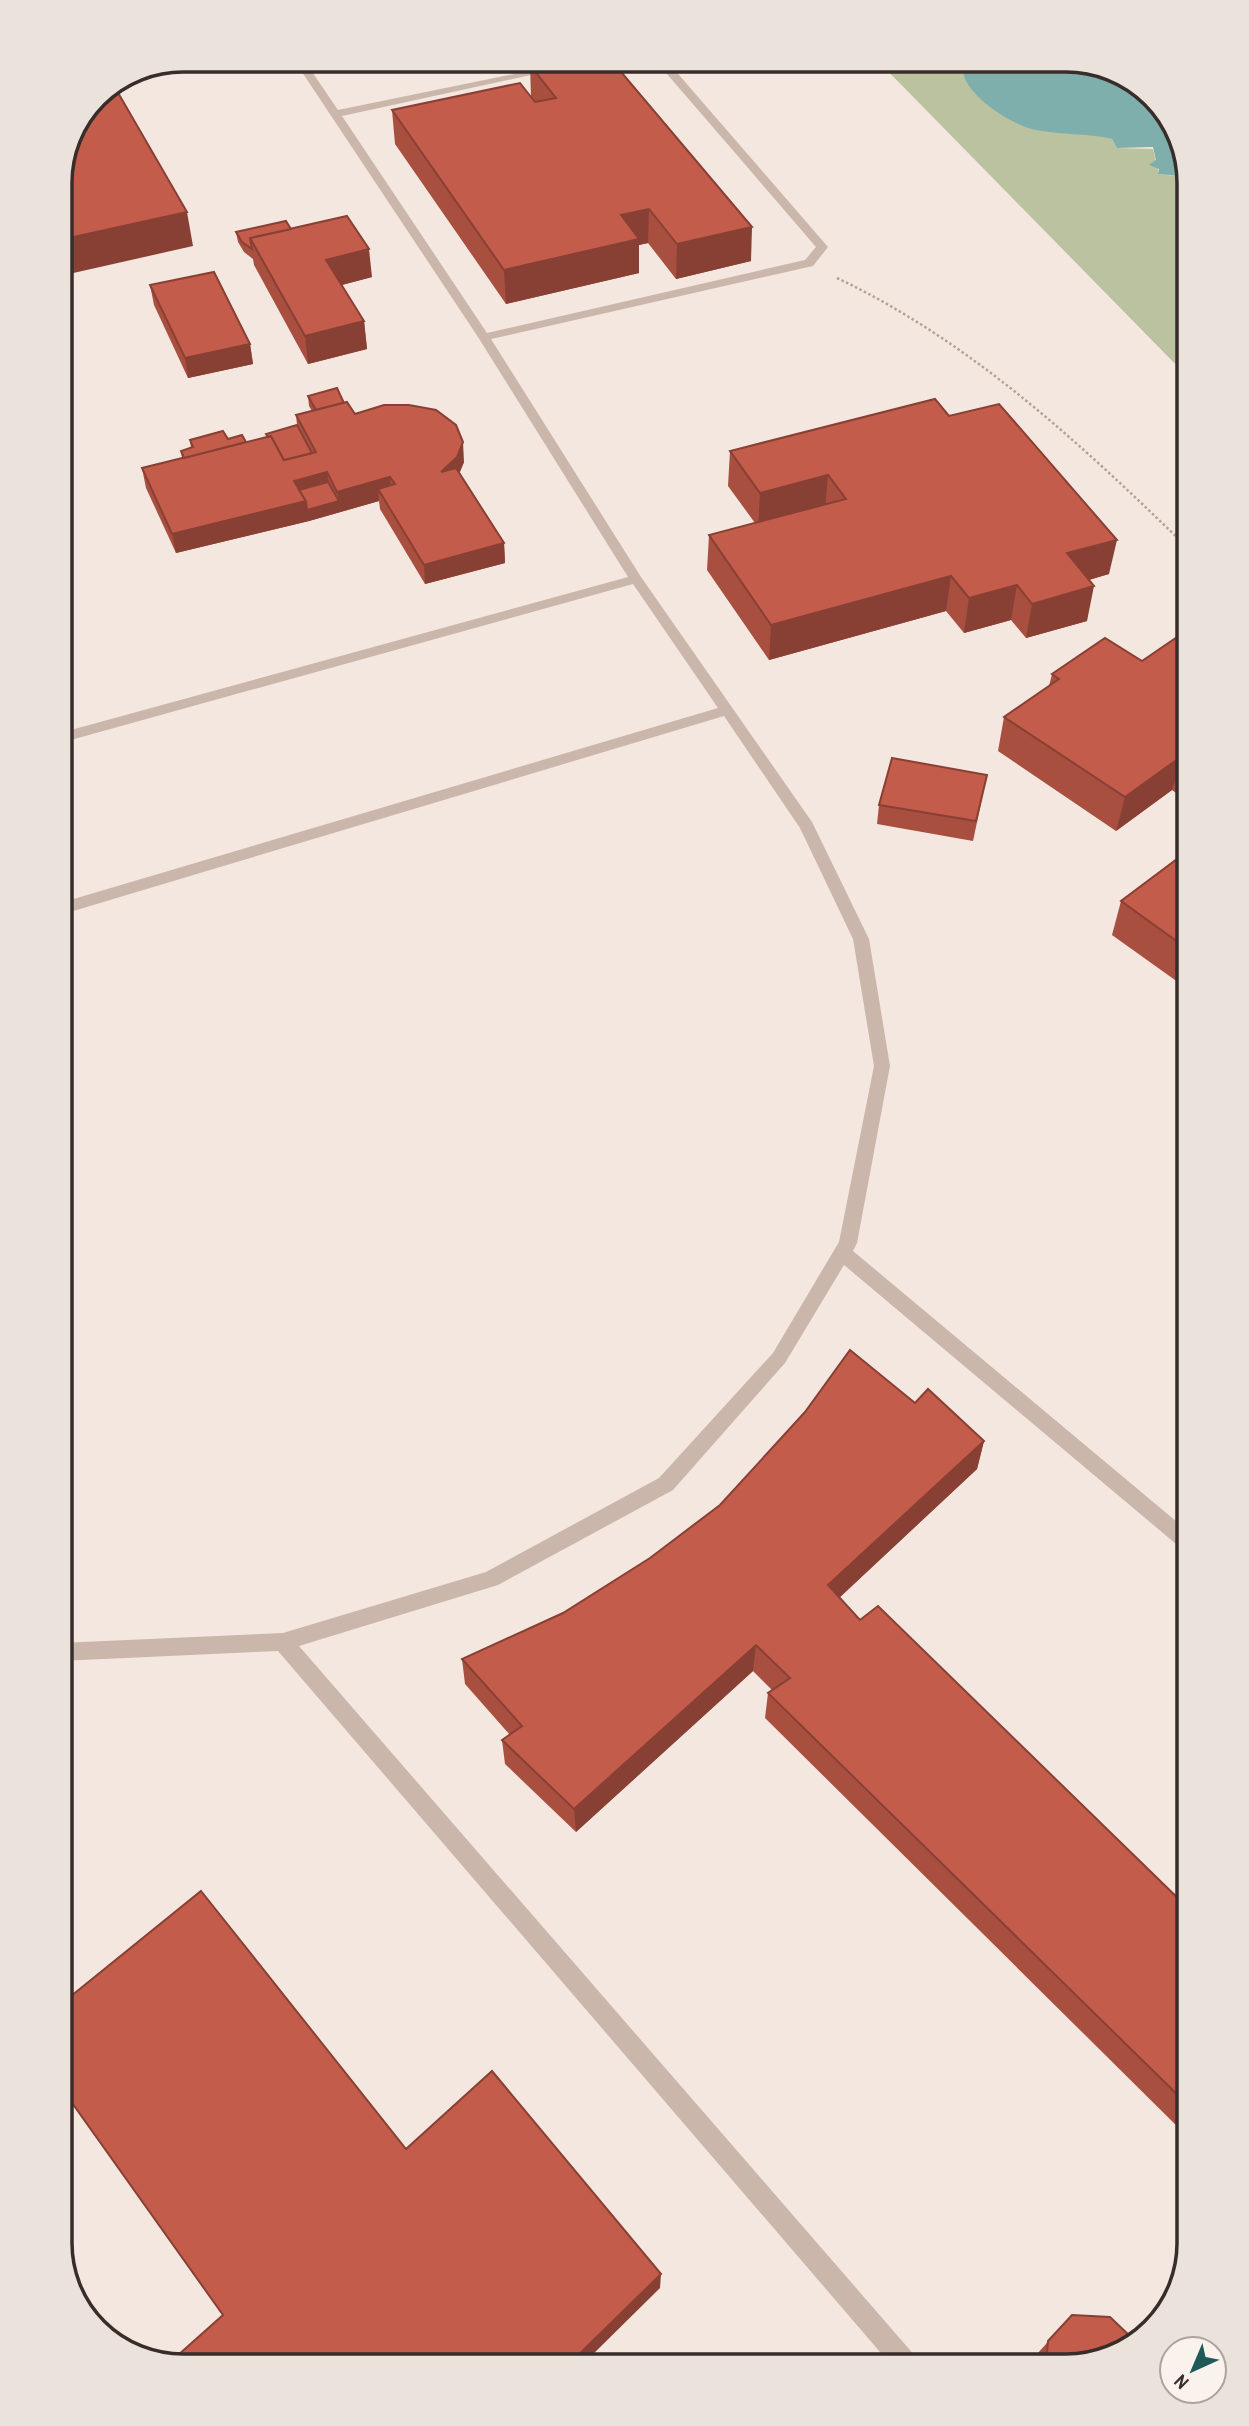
<svg xmlns="http://www.w3.org/2000/svg" width="1249" height="2426" font-family="'Archivo Narrow',sans-serif">
<style>
.green{fill:#bac29f}
.water{fill:#7eafac}
.lines{fill:none;stroke-linecap:round;stroke-linejoin:round}
.path{stroke:#b7a095;stroke-width:2.5;stroke-dasharray:2.5 2.5;stroke-linecap:butt}
.minor{fill:#cbb6ab;fill-rule:evenodd}
.wall{fill:#a94f40}
.shaded-wall{fill:#894034}
.building{fill:#c45c4b;stroke:#894034;stroke-width:2}
.rim{fill:none;stroke:#392d2a;stroke-width:3.5}
</style>
<rect width="100%" height="100%" fill="#f3e7df"/>
<path class="green" d="M877,60H964V77L1089,133L1112,139L1117,148L1153,149L1159,174L1189,178V378Z"/>
<path class="water" d="M964,60H1075L1141,85L1180,136L1188,177L1158,174L1159,169L1149,165L1156,160L1153,147L1117,148L1112,139C1087,133 1062,135 1036,130C1014,126 971,99 964,76C963,72 964,64 964,60Z"/>
<g class="lines">
<path class="path" d="M837,278C972,342 1083,446 1189,549"/>
<path class="minor" d="M294,60H304L338,110L558,65L559,67L554,70L342,116L487,333L805,260L816,247L655,60H666L828,247L813,266L491,339L641,577L812,822L869,939L890,1066L857,1243L853,1251L1189,1532V1552L1182,1549L844,1265L785,1363L673,1490L498,1585L299,1646L916,2357L919,2366H892L278,1651L60,1661V1643L283,1633L486,1572L659,1478L773,1353L839,1242L874,1066L853,939L800,828L724,716L60,915V903L718,708L633,584L60,743V733L628,577L478,337Z"/>
</g>
<g class="wall">
<path d="M530,65L751,261L676,279L648,243L639,245V273L506,304L395,144L392,110L531,97Z"/>
<path d="M291,229L372,277L342,285L364,321L367,349L308,364L254,265L253,259L244,252L238,242L236,232Z"/>
<path d="M150,285L250,344L253,364L188,378L154,305Z"/>
<path d="M308,396L344,403L355,414L464,462L459,473L504,543L505,563L425,584L380,509L379,501L309,521L176,553L146,488L142,468L182,458L181,451L191,448L190,440L228,439L246,442L266,437V434L297,425L296,415L312,411L309,406Z"/>
<path d="M949,416L1109,574L1089,580L1087,621L1026,638L1011,620L964,633L946,611L769,660L707,570L709,535L755,523L728,486L730,451Z"/>
<path d="M1189,633V802L1172,790L1116,831L998,751L1004,717L1049,686L1052,674L1142,661Z"/>
<path d="M983,794L973,841L877,824L879,805Z"/>
<path d="M1189,850V990L1112,935L1121,901Z"/>
<path d="M915,1403L984,1441L977,1469L839,1598L860,1620L1189,1909V2138L765,1718L768,1693L772,1690L753,1671L576,1832L505,1764L502,1740L510,1735L465,1684L462,1659L563,1613Z"/>
<path d="M1072,2315L1067,2367L1036,2366L1037,2354Z"/>
</g>
<g class="shaded-wall">
<path d="M649,209L648,243L639,245V273L506,304L504,270L621,215Z"/>
<path d="M187,212L193,246L60,276V240Z"/>
<path d="M752,227L751,261L676,279L677,244Z"/>
<path d="M369,249L372,277L330,288L326,260Z"/>
<path d="M364,321L367,349L308,364L305,336Z"/>
<path d="M250,344L253,364L188,378L185,358Z"/>
<path d="M62,400L70,435L60,438V401Z"/>
<path d="M463,442L464,462L458,477L441,472Z"/>
<path d="M327,472L330,492L301,500L294,481Z"/>
<path d="M828,475L825,510L758,528L760,493Z"/>
<path d="M390,477L392,497L378,489L379,501L309,521L176,553L172,534L306,501H339L337,492Z"/>
<path d="M1117,540L1109,574L1060,588L1067,553Z"/>
<path d="M504,543L505,563L425,584L424,565Z"/>
<path d="M951,576L946,611L769,660L771,625Z"/>
<path d="M1017,585L1011,620L964,633L969,598Z"/>
<path d="M1094,586L1087,621L1026,638L1032,604Z"/>
<path d="M1182,756L1172,790L1116,831L1125,797Z"/>
<path d="M984,1441L977,1469L824,1612L828,1585Z"/>
<path d="M756,1645L753,1671L576,1832L574,1809Z"/>
<path d="M661,2274L660,2288L581,2366H567Z"/>
</g>
<g class="building">
<path d="M554,60H611L752,227L677,244L649,209L621,215L639,239L504,270L392,110L520,83L535,102L556,98L530,65Z"/>
<path d="M113,84L187,212L60,240V175L96,95Z"/>
<path d="M347,216L369,249L326,260L364,321L305,336L250,238Z"/>
<path d="M286,221L291,229L250,238L252,249L242,242L236,232Z"/>
<path d="M214,272L250,344L185,358L150,285Z"/>
<path d="M337,388L344,403L316,410L308,396Z"/>
<path d="M935,399L949,416L999,404L1117,540L1067,553L1094,586L1032,604L1017,585L969,598L951,576L771,625L709,535L846,499L828,475L760,493L730,451Z"/>
<path d="M347,402L355,414L384,405H409L436,410L456,425L463,442L457,457L441,472L456,468L504,543L424,565L378,489L395,484L390,477L337,492L327,472L294,481L306,501L172,534L142,468L271,436L284,460L316,452L296,415Z"/>
<path d="M297,425L312,453L284,460L271,436L268,437L266,434Z"/>
<path d="M223,431L228,439L242,435L246,442L184,458L181,451L193,447L190,440Z"/>
<path d="M328,482L339,501L307,510L306,501L299,490Z"/>
<path d="M1186,631L1189,633V761L1182,756L1125,797L1004,717L1059,679L1052,674L1105,638L1142,661Z"/>
<path d="M892,758L987,775L976,821L879,805Z"/>
<path d="M1189,850V950L1121,901Z"/>
<path d="M850,1350L915,1403L928,1389L984,1441L828,1585L860,1620L878,1606L1189,1909V2106L768,1693L790,1678L756,1645L574,1809L502,1740L522,1726L462,1659L563,1613L650,1558L720,1505L805,1412Z"/>
<path d="M201,1891L406,2149L492,2071L661,2274L567,2366H175L168,2364L223,2315L60,2086V2005Z"/>
<path d="M1072,2315L1110,2317L1134,2340L1113,2357L1067,2367L1046,2366L1048,2341Z"/>
</g>
<path d="M0 0H1249V2426H0ZM183 72H1066A111 111 0 0 1 1177 183V2243A111 111 0 0 1 1066 2354H183A111 111 0 0 1 72 2243V183A111 111 0 0 1 183 72Z" fill="#ebe2dc" fill-rule="evenodd"/>
<path class="rim" d="M183 72H1066A111 111 0 0 1 1177 183V2243A111 111 0 0 1 1066 2354H183A111 111 0 0 1 72 2243V183A111 111 0 0 1 183 72Z"/>
<g transform="translate(1193 2370) rotate(224)"><circle r="33" fill="#faf2ec" stroke="#ada39e" stroke-width="2"/>
<path d="M0-5L12 26L0 18L-12 26Z" fill="#205a58"/>
<text y="-10" font-size="19" font-weight="bold" text-anchor="middle" fill="#392d2a">N</text>
</g>
</svg>
